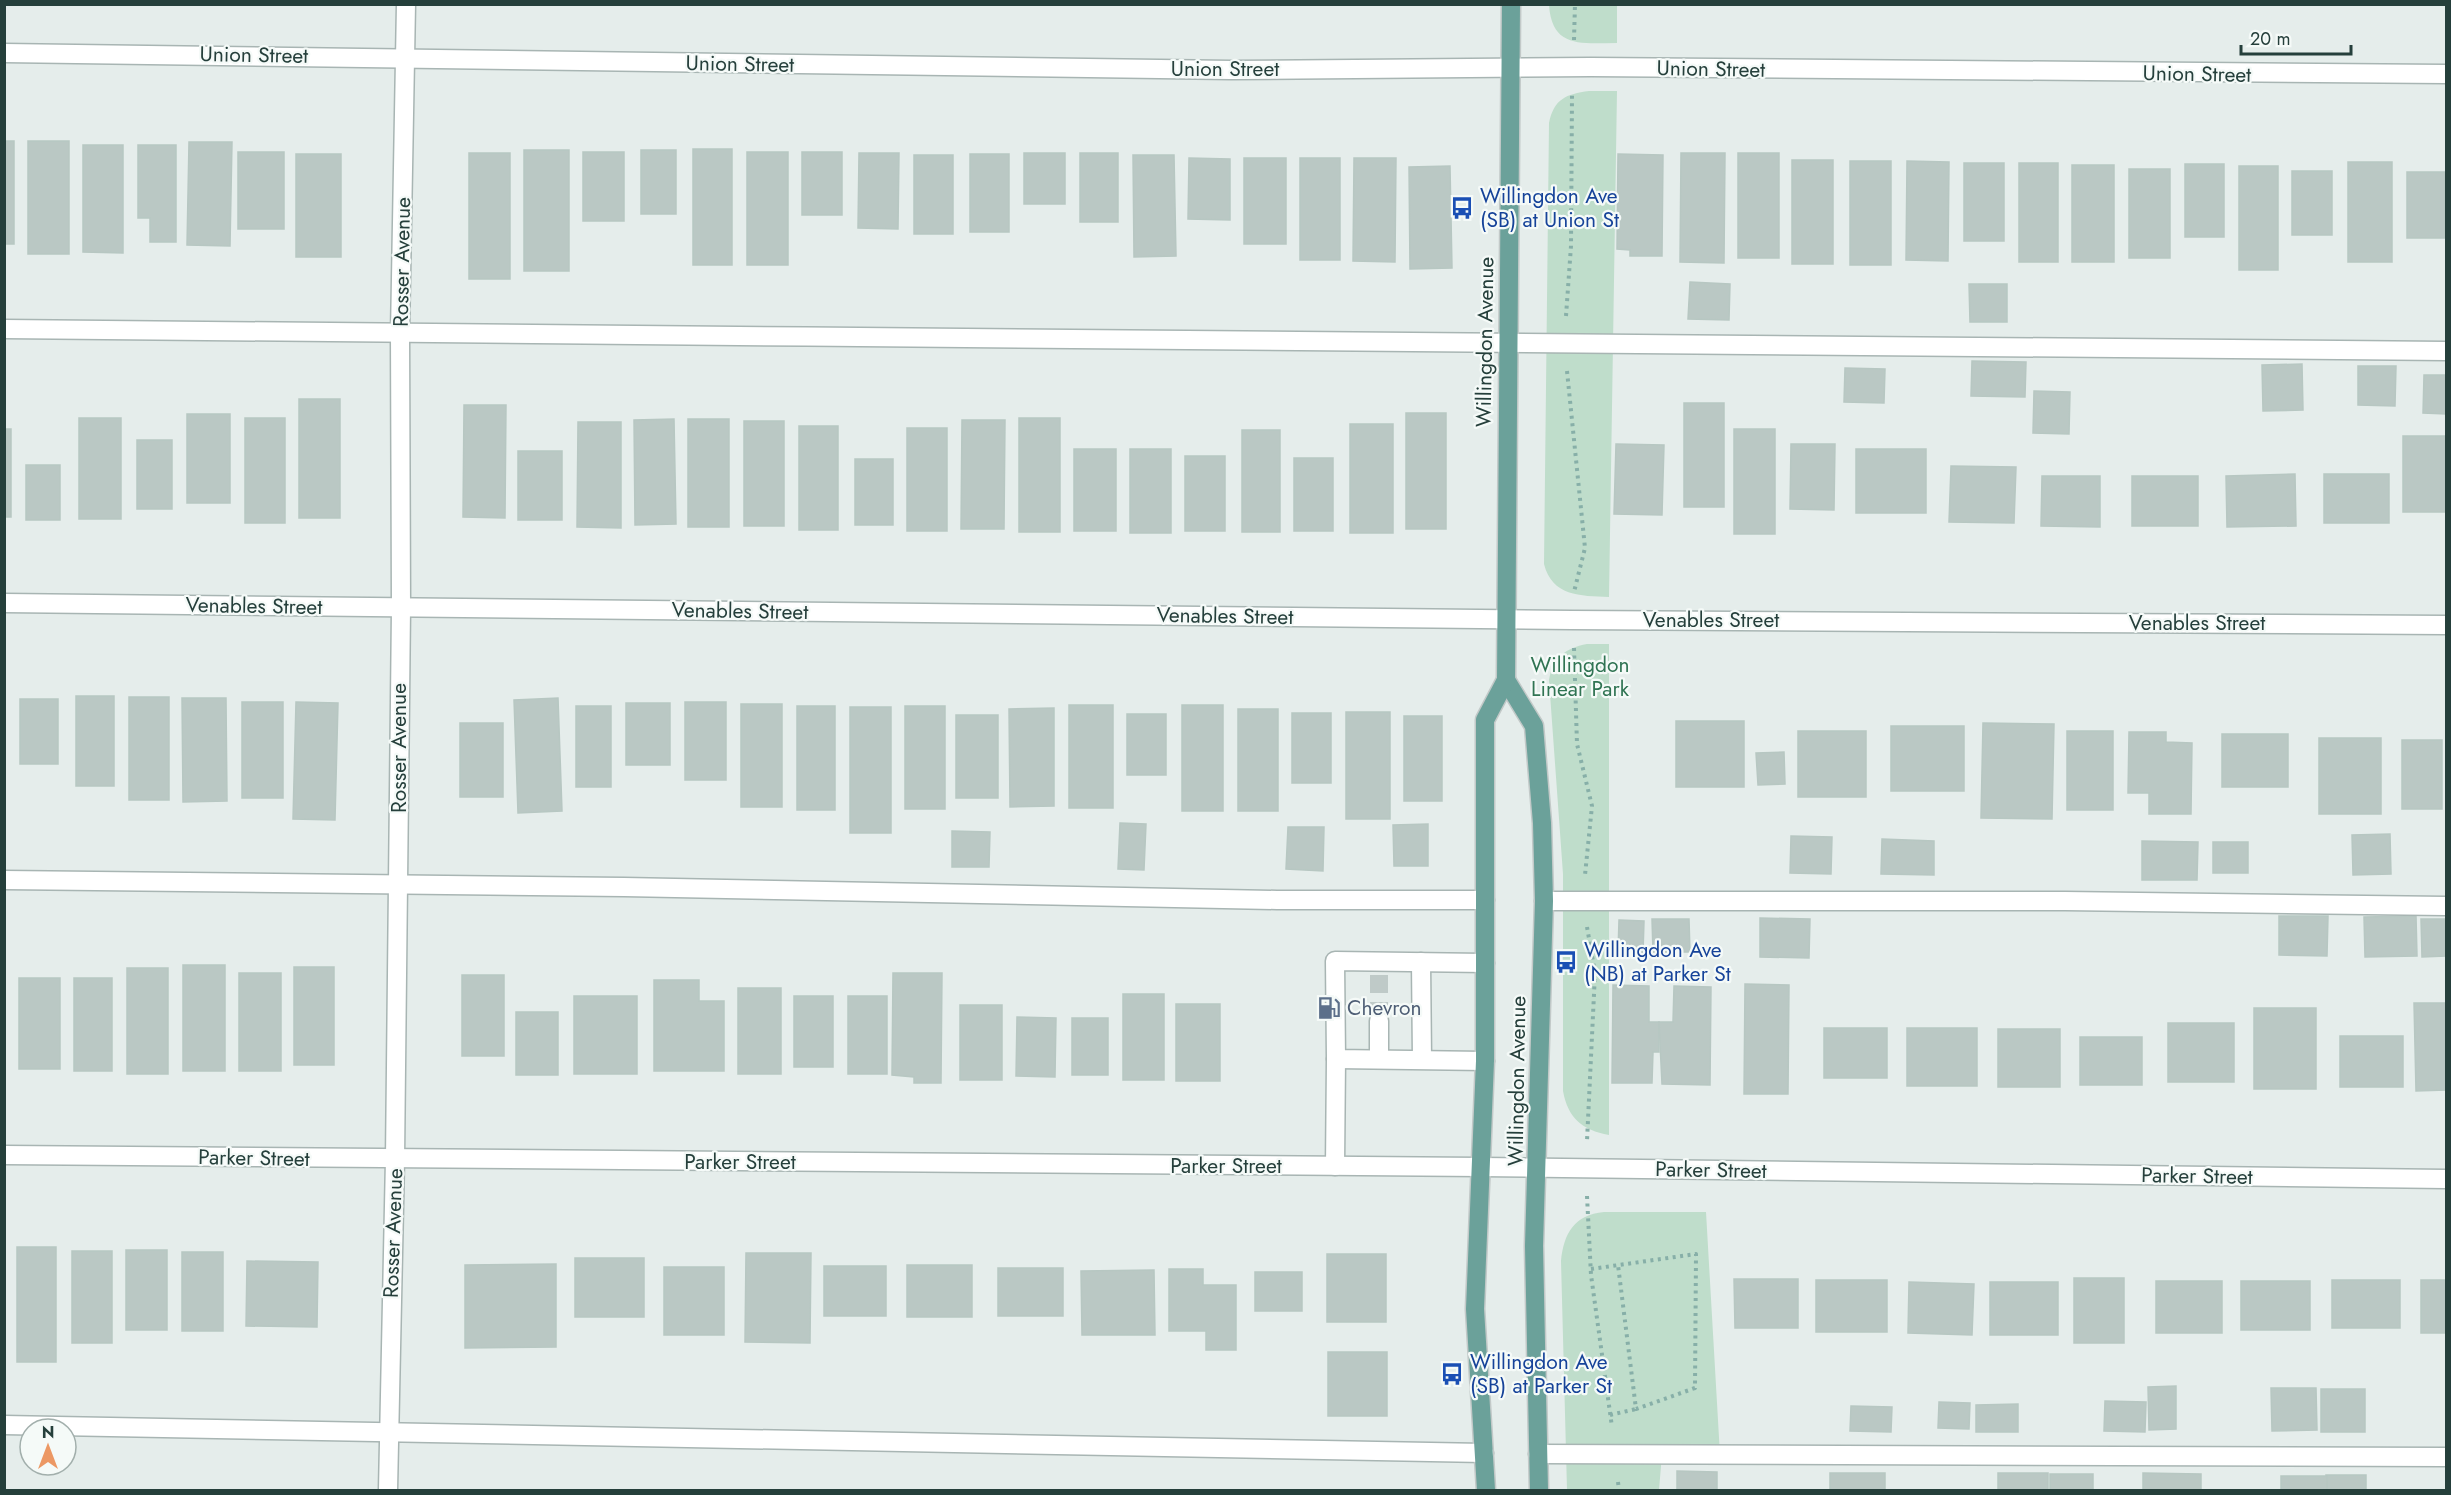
<svg xmlns="http://www.w3.org/2000/svg" width="2451" height="1495" font-family="Jost,sans-serif">
<style>
.green{fill:#bfddcb}
.building{fill:#bac8c4;stroke:#b7c7c2;stroke-width:1.5}
.lines{fill:none;stroke-linecap:round;stroke-linejoin:round}
.minor-tunnel{stroke:#bfcac8;stroke-width:18;stroke-dasharray:18 9;stroke-linecap:butt}
.minor-casing{stroke:#a8b5b3;stroke-width:21}
.major-casing{stroke:#c2c9c8;stroke-width:21}
.path{stroke:#87afa8;stroke-width:4;stroke-dasharray:3 4.5;stroke-linecap:butt}
.minor{stroke:#fff;stroke-width:18}
.major{stroke:#6ba19a;stroke-width:18}
.labels{text-anchor:middle;dominant-baseline:central;stroke-width:4.5;stroke-linejoin:round;paint-order:stroke}
.street-label{font-size:21px;fill:#253f3b;stroke:#f5faf8}
.transit-label{font-size:21px;fill:#164399;stroke:#f5faf8;text-anchor:start}
.park-label{font-size:21px;fill:#307453;stroke:#f5faf8}
.service-label{font-size:21px;fill:#4e5e75;stroke:#f5faf8;text-anchor:start}
</style>
<rect width="100%" height="100%" fill="#e5edeb"/>
<g class="green">
<path d="M1549,5H1617V43C1582,43 1552,49 1549,5Z"/>
<path d="M1589,91H1617L1609,597C1580,596 1552,596 1544,564L1549,123C1554,99 1566,94 1589,91Z"/>
<path d="M1587,644H1609V1135C1582,1130 1568,1118 1563,1091V874L1549,680C1553,658 1565,648 1587,644Z"/>
<path d="M1604,1212H1706L1720,1455L1662,1454L1659,1490H1567L1561,1261C1564,1233 1574,1215 1604,1212Z"/>
</g>
<g class="building">
<rect x="4" y="141" width="10" height="103"/>
<rect x="28" y="141" width="41" height="113"/>
<path d="M189,142H232L230,246L187,245Z"/>
<path d="M83,145H123V253L83,252Z"/>
<path d="M138,145H176V242H150V218H138Z"/>
<rect x="693" y="149" width="39" height="116"/>
<rect x="524" y="150" width="45" height="121"/>
<rect x="641" y="150" width="35" height="64"/>
<rect x="238" y="152" width="46" height="77"/>
<rect x="583" y="152" width="41" height="69"/>
<rect x="747" y="152" width="41" height="113"/>
<rect x="802" y="152" width="40" height="63"/>
<rect x="469" y="153" width="41" height="126"/>
<path d="M859,153H899L898,229L858,228Z"/>
<rect x="1024" y="153" width="41" height="51"/>
<rect x="1080" y="153" width="38" height="69"/>
<path d="M1681,153H1725L1724,263L1680,262Z"/>
<rect x="1738" y="153" width="41" height="105"/>
<rect x="296" y="154" width="45" height="103"/>
<rect x="970" y="154" width="39" height="78"/>
<path d="M1618,154L1663,155L1662,256H1630V250L1617,249Z"/>
<rect x="914" y="155" width="39" height="79"/>
<path d="M1133,155H1174L1176,256L1134,257Z"/>
<path d="M1189,158L1230,159V220L1188,219Z"/>
<rect x="1244" y="158" width="42" height="86"/>
<rect x="1300" y="158" width="40" height="102"/>
<path d="M1354,158H1396L1395,262L1353,261Z"/>
<rect x="1792" y="160" width="41" height="104"/>
<rect x="1850" y="161" width="41" height="104"/>
<path d="M1907,161L1949,162L1948,261L1906,260Z"/>
<rect x="2348" y="162" width="44" height="100"/>
<rect x="1964" y="163" width="40" height="78"/>
<rect x="2019" y="163" width="39" height="99"/>
<rect x="2185" y="164" width="39" height="73"/>
<rect x="2072" y="165" width="42" height="97"/>
<path d="M1450,166L1452,268L1410,269L1409,167Z"/>
<rect x="2239" y="166" width="39" height="104"/>
<rect x="2129" y="169" width="41" height="89"/>
<rect x="2292" y="171" width="40" height="64"/>
<rect x="2407" y="172" width="38" height="66"/>
<path d="M1690,282L1730,284L1729,320L1688,319Z"/>
<path d="M1969,284H2007V322H1970Z"/>
<path d="M1972,361L2026,362L2025,397L1971,396Z"/>
<path d="M2302,364L2303,410L2263,411L2262,365Z"/>
<path d="M2358,366H2396L2395,406L2358,405Z"/>
<path d="M1845,368L1885,369L1884,403L1844,402Z"/>
<path d="M2424,375H2446V414L2423,413Z"/>
<path d="M2034,391L2070,392L2069,434L2033,433Z"/>
<rect x="299" y="399" width="41" height="119"/>
<rect x="1684" y="403" width="40" height="104"/>
<path d="M464,405H506L505,518L463,517Z"/>
<rect x="1406" y="413" width="40" height="116"/>
<rect x="187" y="414" width="43" height="89"/>
<rect x="79" y="418" width="42" height="101"/>
<rect x="245" y="418" width="40" height="105"/>
<rect x="1019" y="418" width="41" height="114"/>
<path d="M674,419L676,524L635,525L634,420Z"/>
<rect x="688" y="419" width="41" height="108"/>
<path d="M962,420H1005L1004,529H961Z"/>
<rect x="744" y="421" width="40" height="105"/>
<path d="M578,422H621V528L577,527Z"/>
<rect x="1350" y="424" width="43" height="109"/>
<rect x="799" y="426" width="39" height="104"/>
<rect x="907" y="428" width="40" height="103"/>
<rect x="4" y="429" width="7" height="88"/>
<rect x="1734" y="429" width="41" height="105"/>
<rect x="1242" y="430" width="38" height="102"/>
<rect x="2403" y="436" width="43" height="76"/>
<rect x="137" y="440" width="35" height="69"/>
<path d="M1616,444L1664,445L1662,515L1614,514Z"/>
<path d="M1791,444H1835L1834,510L1790,509Z"/>
<rect x="1074" y="449" width="42" height="82"/>
<rect x="1130" y="449" width="41" height="84"/>
<rect x="1856" y="449" width="70" height="64"/>
<rect x="518" y="451" width="44" height="69"/>
<rect x="1185" y="456" width="40" height="75"/>
<rect x="1294" y="458" width="39" height="73"/>
<rect x="855" y="459" width="38" height="66"/>
<rect x="26" y="465" width="34" height="55"/>
<path d="M1951,466L2016,467L2014,523L1949,522Z"/>
<path d="M2295,474L2296,526L2227,527L2226,476Z"/>
<rect x="2324" y="474" width="65" height="49"/>
<path d="M2042,476H2100V527L2041,526Z"/>
<rect x="2132" y="476" width="66" height="50"/>
<rect x="76" y="696" width="38" height="90"/>
<rect x="129" y="697" width="40" height="103"/>
<path d="M182,698H226L227,801L183,802Z"/>
<path d="M558,698L562,811L518,813L514,700Z"/>
<rect x="20" y="699" width="38" height="65"/>
<rect x="242" y="702" width="41" height="96"/>
<path d="M296,702L338,703L335,820L293,819Z"/>
<rect x="685" y="702" width="41" height="78"/>
<rect x="626" y="703" width="44" height="62"/>
<rect x="741" y="704" width="41" height="103"/>
<rect x="1069" y="705" width="44" height="103"/>
<rect x="1182" y="705" width="41" height="106"/>
<rect x="576" y="706" width="35" height="81"/>
<rect x="797" y="706" width="38" height="104"/>
<rect x="905" y="706" width="40" height="103"/>
<rect x="850" y="707" width="41" height="126"/>
<path d="M1054,708V806L1010,807L1009,709Z"/>
<rect x="1238" y="709" width="40" height="102"/>
<rect x="1346" y="712" width="44" height="107"/>
<rect x="1292" y="713" width="39" height="70"/>
<rect x="1127" y="714" width="39" height="61"/>
<rect x="956" y="715" width="42" height="83"/>
<rect x="1404" y="716" width="38" height="85"/>
<rect x="1676" y="721" width="68" height="66"/>
<rect x="460" y="723" width="43" height="74"/>
<path d="M1983,723L2054,724L2052,819L1981,818Z"/>
<rect x="1891" y="726" width="73" height="65"/>
<rect x="1798" y="731" width="68" height="66"/>
<rect x="2067" y="731" width="46" height="79"/>
<path d="M2129,732H2166V742L2192,743L2191,814H2149V793H2128Z"/>
<rect x="2222" y="734" width="66" height="53"/>
<rect x="2319" y="738" width="62" height="76"/>
<rect x="2402" y="740" width="40" height="69"/>
<path d="M1784,752L1785,784L1758,785L1756,753Z"/>
<path d="M1120,823L1146,824L1144,870L1118,869Z"/>
<path d="M1428,824V866H1394L1393,825Z"/>
<path d="M1288,827H1324L1323,871L1286,869Z"/>
<path d="M952,831L990,832L989,867H952Z"/>
<path d="M2390,834L2391,874L2353,875L2352,835Z"/>
<path d="M1791,836L1832,837L1831,874L1790,873Z"/>
<path d="M1882,839L1934,841V875L1881,874Z"/>
<path d="M2142,841L2198,842L2197,880H2142Z"/>
<rect x="2213" y="842" width="35" height="31"/>
<path d="M2279,916H2328L2327,956L2279,955Z"/>
<path d="M2416,916L2417,956L2365,957L2364,917Z"/>
<path d="M1760,918L1810,919L1809,958L1760,957Z"/>
<path d="M1652,919H1689L1690,952H1653Z"/>
<path d="M2421,919H2446V956L2422,957Z"/>
<path d="M1619,920L1644,921L1643,953L1618,952Z"/>
<rect x="183" y="965" width="42" height="106"/>
<rect x="294" y="967" width="40" height="98"/>
<rect x="127" y="968" width="41" height="106"/>
<rect x="239" y="973" width="42" height="98"/>
<path d="M893,973H942L941,1083H914V1077L892,1075Z"/>
<rect x="462" y="975" width="42" height="81"/>
<rect x="19" y="978" width="41" height="91"/>
<rect x="74" y="978" width="38" height="93"/>
<path d="M654,980H699V1001H724V1071H654Z"/>
<path d="M1745,984L1789,985L1788,1094H1744Z"/>
<path d="M1613,985L1649,986V1022H1659V1052H1653L1652,1083H1612Z"/>
<path d="M1674,986L1711,987L1710,1085L1662,1084L1659,1022H1673Z"/>
<rect x="738" y="988" width="43" height="86"/>
<rect x="1123" y="994" width="41" height="86"/>
<rect x="574" y="996" width="63" height="78"/>
<rect x="794" y="996" width="39" height="71"/>
<rect x="848" y="996" width="39" height="78"/>
<path d="M2414,1003H2446V1090L2416,1091Z"/>
<rect x="1176" y="1004" width="44" height="77"/>
<rect x="960" y="1005" width="42" height="75"/>
<rect x="2254" y="1008" width="62" height="81"/>
<rect x="516" y="1012" width="42" height="63"/>
<path d="M1017,1017L1056,1018L1055,1077L1016,1076Z"/>
<rect x="1072" y="1018" width="36" height="57"/>
<rect x="2168" y="1023" width="66" height="59"/>
<rect x="1824" y="1028" width="63" height="50"/>
<rect x="1907" y="1028" width="70" height="58"/>
<rect x="1998" y="1029" width="62" height="58"/>
<rect x="2340" y="1036" width="63" height="51"/>
<rect x="2080" y="1037" width="62" height="48"/>
<rect x="17" y="1247" width="39" height="115"/>
<rect x="126" y="1250" width="41" height="80"/>
<rect x="72" y="1251" width="40" height="92"/>
<rect x="182" y="1252" width="41" height="79"/>
<path d="M746,1253H811L810,1343L745,1342Z"/>
<rect x="1327" y="1254" width="59" height="68"/>
<rect x="575" y="1258" width="69" height="59"/>
<path d="M247,1261L318,1262L317,1327L246,1326Z"/>
<path d="M556,1264V1347L465,1348V1265Z"/>
<rect x="907" y="1265" width="65" height="52"/>
<rect x="824" y="1266" width="62" height="50"/>
<rect x="664" y="1267" width="60" height="68"/>
<rect x="998" y="1268" width="65" height="48"/>
<path d="M1169,1269H1203V1285H1236V1350H1206V1331H1169Z"/>
<path d="M1154,1270L1155,1335H1082L1081,1271Z"/>
<rect x="1255" y="1272" width="47" height="39"/>
<rect x="2074" y="1278" width="50" height="65"/>
<path d="M1734,1279H1798V1328H1735Z"/>
<rect x="1816" y="1280" width="71" height="52"/>
<rect x="2332" y="1280" width="68" height="48"/>
<rect x="2421" y="1280" width="25" height="53"/>
<rect x="2156" y="1281" width="66" height="52"/>
<rect x="2241" y="1281" width="69" height="49"/>
<path d="M1909,1282L1974,1284L1972,1335L1908,1333Z"/>
<rect x="1990" y="1282" width="68" height="53"/>
<rect x="1328" y="1352" width="59" height="64"/>
<path d="M2176,1386V1429L2149,1430L2148,1387Z"/>
<path d="M2271,1388H2316L2317,1430L2272,1431Z"/>
<rect x="2321" y="1389" width="44" height="43"/>
<path d="M2105,1401L2146,1402L2145,1432L2104,1431Z"/>
<path d="M1939,1402L1970,1403L1969,1429L1938,1428Z"/>
<path d="M2018,1404V1432H1976V1405Z"/>
<path d="M1851,1406L1892,1407L1891,1432L1850,1431Z"/>
<path d="M1677,1471L1717,1472V1490H1677Z"/>
<rect x="1830" y="1473" width="55" height="17"/>
<rect x="1998" y="1473" width="50" height="17"/>
<path d="M2143,1473L2201,1474V1490H2143Z"/>
<rect x="2050" y="1474" width="43" height="16"/>
<path d="M2326,1475H2366V1490H2327Z"/>
<rect x="2281" y="1476" width="46" height="14"/>
</g>
<g class="lines">
<path class="minor-tunnel" d="M1379,975V1021"/>
<g class="minor-casing">
<g id="minor">
<path d="M4,53L1231,70L1591,67L2446,74"/>
<path d="M4,329C818,338 1633,342 2446,351"/>
<path d="M4,603L1572,620L2446,625"/>
<path d="M4,880L624,887L1277,900H1485"/>
<path d="M1544,901H2065L2446,906"/>
<path d="M1421,962L1422,1059"/>
<path d="M1485,963L1335,961L1336,1059L1485,1061"/>
<path d="M1379,1021V1059"/>
<path d="M4,1155L1481,1167L2446,1179"/>
<path d="M1335,1166L1336,1059"/>
<path d="M4,1425L1484,1453"/>
<path d="M1538,1454L2446,1457"/>
<path d="M388,1490L395,1159L401,608L400,333L406,4"/>
</g>
</g>
<g class="major-casing">
<g id="major">
<path d="M1506,680L1534,726L1542,823L1544,901L1534,1246L1539,1490"/>
<path d="M1486,1490L1475,1309L1485,1061V720L1506,680L1511,4"/>
</g>
</g>
<g class="path">
<path d="M1574,40L1575,4"/>
<path d="M1566,316L1571,246L1572,95"/>
<path d="M1567,371L1585,548L1574,592"/>
<path d="M1574,648L1577,744L1592,806L1585,875"/>
<path d="M1587,927L1595,973L1587,1141"/>
<path d="M1587,1196L1591,1275L1612,1427"/>
<path d="M1591,1269L1696,1254L1695,1388L1636,1409L1618,1265"/>
<path d="M1610,1415L1636,1409"/>
<path d="M1618,1482L1619,1490"/>
</g>
<use href="#minor" class="minor"/>
<use href="#major" class="major"/>
</g>
<defs>
<g id="bus-bare" transform="scale(1.8)"><path d="M-5-6H5V4H4V6H2V4H-2V6H-4V4H-5ZM-3.5-4V0h7V-4ZM-3.5 1.2v1.5H-2V1.2ZM2 1.2v1.5H3.5V1.2Z" fill="#1a4fb4" stroke="#f5faf8" stroke-width="2.5" paint-order="stroke"/></g>
<g id="fuel-bare" transform="scale(1.8)"><path d="M-5.5-6h7V0h2V4h1.3V-2.5L3-4.5l.8-.8L6-3V5H2.5V1h-1V6h-7ZM-4.2-4.7v3.2H.2V-4.7Z" fill="#5c6f8a" stroke="#f5faf8" stroke-width="2.5" paint-order="stroke"/></g>
</defs>
<g fill-rule="evenodd">
<use href="#bus-bare" x="1462" y="208"/>
<use href="#bus-bare" x="1566" y="962"/>
<use href="#fuel-bare" x="1329" y="1008"/>
<use href="#bus-bare" x="1452" y="1374"/>
</g>
<g class="labels">
<g class="street-label">
<text transform="translate(254 55) rotate(1)">Union Street</text>
<text transform="translate(740 64) rotate(1)">Union Street</text>
<text x="1225" y="69">Union Street</text>
<text transform="translate(1711 69) rotate(1)">Union Street</text>
<text transform="translate(2197 74) rotate(1)">Union Street</text>
<text transform="translate(402 262) rotate(-89)">Rosser Avenue</text>
<text transform="translate(1485 342) rotate(-89)">Willingdon Avenue</text>
<text transform="translate(254 606) rotate(1)">Venables Street</text>
<text transform="translate(740 611) rotate(1)">Venables Street</text>
<text transform="translate(1225 616) rotate(1)">Venables Street</text>
<text x="1711" y="620">Venables Street</text>
<text x="2197" y="623">Venables Street</text>
<text transform="translate(399 748) rotate(-90)">Rosser Avenue</text>
<text transform="translate(1517 1081) rotate(-89)">Willingdon Avenue</text>
<text transform="translate(254 1158) rotate(1)">Parker Street</text>
<text x="740" y="1162">Parker Street</text>
<text x="1226" y="1166">Parker Street</text>
<text transform="translate(1711 1170) rotate(1)">Parker Street</text>
<text transform="translate(2197 1176) rotate(1)">Parker Street</text>
<text transform="translate(393 1233) rotate(-88)">Rosser Avenue</text>
</g>
<g class="transit-label">
<text x="1480" y="196">Willingdon Ave<tspan x="1480" dy="24">(SB) at Union St</tspan></text>
<text x="1584" y="950">Willingdon Ave<tspan x="1584" dy="24">(NB) at Parker St</tspan></text>
<text x="1470" y="1362">Willingdon Ave<tspan x="1470" dy="24">(SB) at Parker St</tspan></text>
</g>
<g class="park-label">
<text x="1580" y="665">Willingdon<tspan x="1580" dy="24">Linear Park</tspan></text>
</g>
<g class="service-label">
<text x="1347" y="1008">Chevron</text>
</g>
</g>
<rect width="2451" height="1495" fill="none" stroke="#253f3b" stroke-width="12"/>
<g transform="translate(48 1447)"><circle r="28" fill="#f5faf8" stroke="#a2afac" stroke-width="1.5"/>
<path d="M0-4.5L10 22L0 15L-10 22Z" fill="#ec9864"/>
<text y="-9" font-size="16" font-weight="bold" text-anchor="middle" fill="#253f3b">N</text>
</g>
<path d="M2241 45v9h110v-9" fill="none" stroke="#253f3b" stroke-width="3"/>
<text x="2250" y="45" font-size="18" fill="#253f3b" stroke="#f5faf8" stroke-width="4.5" paint-order="stroke">20 m</text>
</svg>
